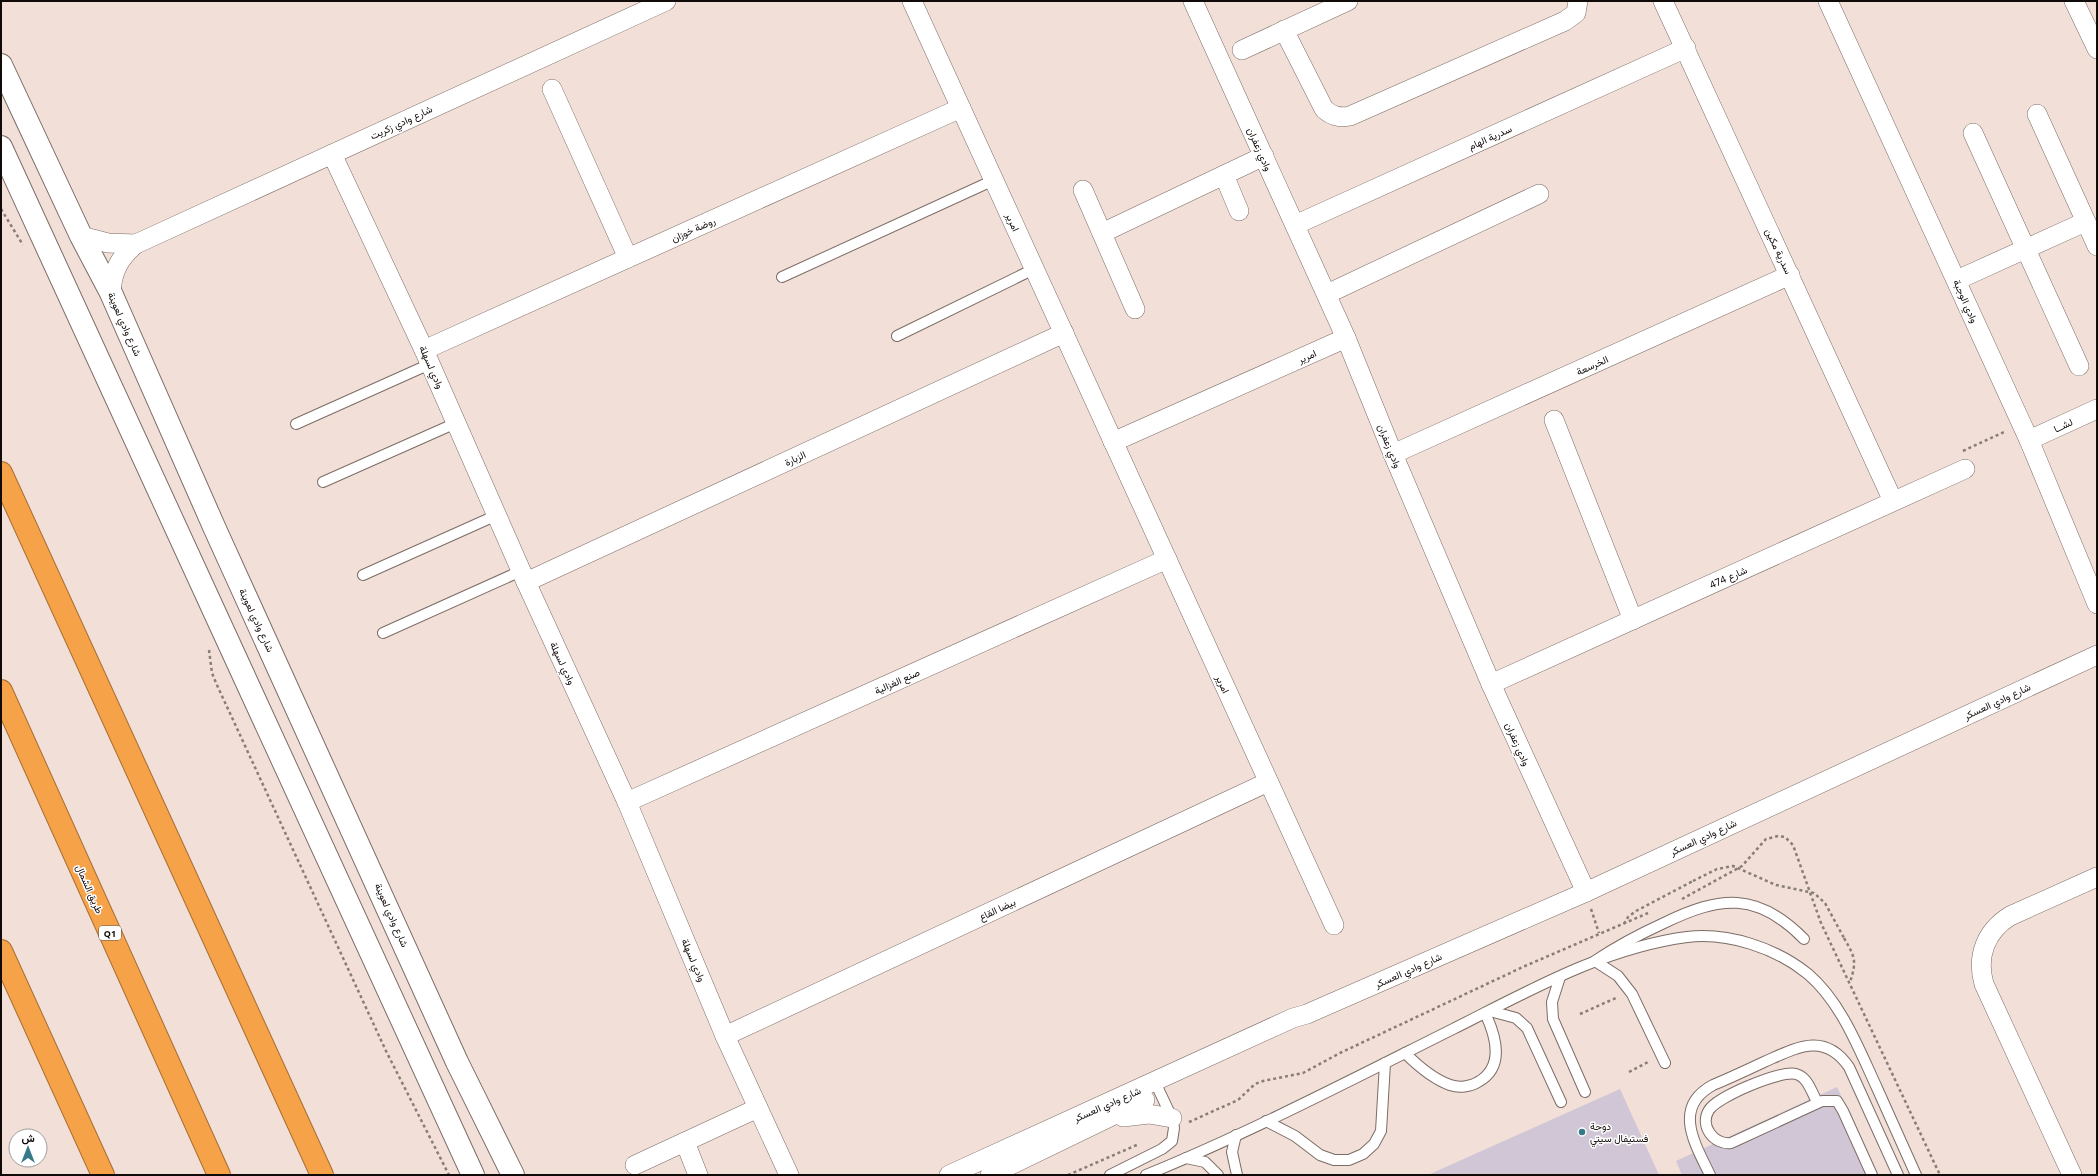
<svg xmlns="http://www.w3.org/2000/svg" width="2098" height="1176" font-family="'Noto Sans',Vazirmatn,sans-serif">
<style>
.building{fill:#d0c6d5}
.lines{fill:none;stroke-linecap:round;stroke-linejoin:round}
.service-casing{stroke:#7c6c65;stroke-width:12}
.minor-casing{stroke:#7c6c65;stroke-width:20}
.secondary-casing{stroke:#7c6c65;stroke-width:24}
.motorway-casing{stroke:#a66d32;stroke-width:24}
.path{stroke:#897d78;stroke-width:2.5;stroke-dasharray:3 3;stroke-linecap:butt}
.service{stroke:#fff;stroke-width:10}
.minor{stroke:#fff;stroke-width:19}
.secondary{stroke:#fff;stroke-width:22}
.motorway{stroke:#f6a248;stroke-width:22}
.path-bridge{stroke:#897d78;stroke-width:2.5;stroke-dasharray:3 3;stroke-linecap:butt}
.poi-dot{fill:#367a89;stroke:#fff;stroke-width:1.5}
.labels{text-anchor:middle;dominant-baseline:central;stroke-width:3;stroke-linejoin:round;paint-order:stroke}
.shield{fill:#fff;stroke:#585452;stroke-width:1}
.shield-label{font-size:9px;font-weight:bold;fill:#100a08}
.street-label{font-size:10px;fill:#100a08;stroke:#fff}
.poi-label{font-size:10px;fill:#100a08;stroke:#fff;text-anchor:start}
</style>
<rect width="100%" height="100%" fill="#f1dfd8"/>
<g class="building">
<path d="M1837,1087L1878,1175H1682L1676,1161Z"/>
<path d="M1620,1089L1659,1175H1428Z"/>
</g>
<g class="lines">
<g class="service-casing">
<g id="service">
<path d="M782,277L994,180"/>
<path d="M897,336L1034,269"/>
<path d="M296,424L430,364"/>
<path d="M323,482L456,423"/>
<path d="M363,575L497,515"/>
<path d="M383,633L521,571"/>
<path d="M1560,977L1552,1002L1553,1019L1585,1092"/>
<path d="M1490,1011L1516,1018L1527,1028L1561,1102"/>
<path d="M1405,1053C1418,1066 1433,1079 1450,1085C1459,1088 1470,1087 1478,1082C1505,1067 1496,1036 1485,1013"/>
<path d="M1665,1063L1632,994L1618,976L1595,961C1617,946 1640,934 1664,923C1720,896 1757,891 1804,939"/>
<path d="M1816,1100C1811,1090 1807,1077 1796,1074C1780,1070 1717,1097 1709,1110C1699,1126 1714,1145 1731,1143L1822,1101H1837L1843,1111L1872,1175"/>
<path d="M1266,1121L1295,1136L1320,1155L1334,1160H1349L1363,1154L1374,1144L1381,1131L1385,1063"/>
<path d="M1236,1135L1232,1152L1237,1175"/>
<path d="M1186,1158L1205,1162L1218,1175"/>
<path d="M1110,1175L1162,1149L1172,1141L1174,1128L1172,1118L1155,1082"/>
<path d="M1146,1175C1251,1132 1351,1080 1453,1029C1527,992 1603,948 1687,937C1728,932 1776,948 1808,974C1841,1002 1859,1049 1877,1088C1890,1117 1903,1146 1916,1175"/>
<path d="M1710,1175C1695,1144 1672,1107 1713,1085C1730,1078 1747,1070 1764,1062C1796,1048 1824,1031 1849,1067L1898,1175"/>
</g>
</g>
<g class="minor-casing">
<g id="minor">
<path d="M912,1L1334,925"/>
<path d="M1193,1L1346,338L1393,454L1491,684L1586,892"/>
<path d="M1663,1L1893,501"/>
<path d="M1828,1L2029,440L2097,604"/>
<path d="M2074,1L2097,49"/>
<path d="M1284,30L1324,109C1332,116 1339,118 1350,116L1565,21L1576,13L1578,1"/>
<path d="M1242,50L1348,1"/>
<path d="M552,89L628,258"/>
<path d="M2037,114L2097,246"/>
<path d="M1973,133L2079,366"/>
<path d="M332,154L424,350L526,582L627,802L725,1036L789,1175"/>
<path d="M1224,175L1239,211"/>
<path d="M1083,190L1135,309"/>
<path d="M1295,225L1686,48"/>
<path d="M1102,233L1264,156"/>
<path d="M81,236L108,243L136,244"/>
<path d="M1957,280L2085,222"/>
<path d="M111,293C112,271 120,257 136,244L666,1"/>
<path d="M1327,294L1539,194"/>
<path d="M424,350L961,108"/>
<path d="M1554,420L1633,620"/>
<path d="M2029,440L2097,409"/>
<path d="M1113,442L1346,338"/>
<path d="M1393,454L1790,275"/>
<path d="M526,582L1064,333"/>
<path d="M1491,684L1965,469"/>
<path d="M627,802L1167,559"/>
<path d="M725,1036L1268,782"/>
<path d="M1123,1117L1149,1114L1172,1118"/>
<path d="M685,1142L698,1175"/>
<path d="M635,1165L758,1108"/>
<path d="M949,1175L1293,1018L1307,1014L1586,892L2097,655"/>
<path d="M990,1175L1145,1100"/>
<path d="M2072,1175L1984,984C1976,956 1986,931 2010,916L2097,877"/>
</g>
</g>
<g class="secondary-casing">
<g id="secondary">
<path d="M1,65L81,236L111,293L215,529L457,1062L513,1175"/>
<path d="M1,147L473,1175"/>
</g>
</g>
<g class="motorway-casing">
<g id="motorway">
<path d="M1,473L322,1175"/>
<path d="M1,691L219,1175"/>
<path d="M1,951L103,1175"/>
</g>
</g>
<g class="path">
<path d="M1,209L23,245"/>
<path d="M1963,451L2006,431"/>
<path d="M209,650L212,673L216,683L386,1051L449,1175"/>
<path d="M1682,899L1742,866L1766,839L1778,836L1785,837L1793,845L1821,923L1940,1175"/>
<path d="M1591,909L1599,933"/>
<path d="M1624,924L1628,917L1636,911L1693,881"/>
<path d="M1844,938C1855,957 1857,961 1850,982"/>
<path d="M1580,1014L1618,997"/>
<path d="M1629,1072L1650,1061"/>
<path d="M1189,1122L1238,1100L1255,1084L1263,1081L1303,1073L1340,1053L1525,966L1648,913"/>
<path d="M1068,1175L1139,1144"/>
</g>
<use href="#service" class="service"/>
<use href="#minor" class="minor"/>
<use href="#secondary" class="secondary"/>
<use href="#motorway" class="motorway"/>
<path class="path-bridge" d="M1693,881L1717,869L1733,866L1776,885L1814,893L1825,903L1844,938"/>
</g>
<circle class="poi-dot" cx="1582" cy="1132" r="4"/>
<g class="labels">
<rect class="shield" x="99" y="926" width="22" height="14" rx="3"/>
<g class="shield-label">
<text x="110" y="933">Q1</text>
</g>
<g class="street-label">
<text transform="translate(401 122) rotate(-25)">شارع وادي زكريت</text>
<text transform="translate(1490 137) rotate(-24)">سدرية الهام</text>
<text transform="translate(1260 149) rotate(66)">وادي زعفران</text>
<text transform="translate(1013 222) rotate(66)">امرير</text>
<text transform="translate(693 229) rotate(-24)">روضة خوزان</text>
<text transform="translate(1779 251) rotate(65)">سدرية مكين</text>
<text transform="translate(1966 301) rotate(66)">وادي الوجبة</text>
<text transform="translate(125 324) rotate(66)">شارع وادي لعوينة</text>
<text transform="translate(1307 356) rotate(-24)">امرير</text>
<text transform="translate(1592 365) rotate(-24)">الخرسعة</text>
<text transform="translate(432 367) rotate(66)">وادي لسهلة</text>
<text transform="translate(2063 425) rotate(-25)">لشــا</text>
<text transform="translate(1390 446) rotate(68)">وادي زعفران</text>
<text transform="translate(795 458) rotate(-25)">الزبارة</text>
<text transform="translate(1728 577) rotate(-24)">شارع 474</text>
<text transform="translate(257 620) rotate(65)">شارع وادي لعوينة</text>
<text transform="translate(563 663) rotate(65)">وادي لسهلة</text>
<text transform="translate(897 681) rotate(-24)">صنع الغزالية</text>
<text transform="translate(1223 684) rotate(65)">امرير</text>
<text transform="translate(1997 701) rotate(-25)">شارع وادي العسكر</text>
<text transform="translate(1518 744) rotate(66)">وادي زعفران</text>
<text transform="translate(1703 837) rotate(-25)">شارع وادي العسكر</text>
<text transform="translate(90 889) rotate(66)">طريق الشمال</text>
<text transform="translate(997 909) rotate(-25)">بيضا القاع</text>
<text transform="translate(392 915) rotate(66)">شارع وادي لعوينة</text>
<text transform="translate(694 960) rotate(67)">وادي لسهلة</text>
<text transform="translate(1408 970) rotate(-24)">شارع وادي العسكر</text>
<text transform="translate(1107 1104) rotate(-24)">شارع وادي العسكر</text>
</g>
<g class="poi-label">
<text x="1590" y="1126">دوحة<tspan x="1590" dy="12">فستيفال سيتي</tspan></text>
</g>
</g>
<rect width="2098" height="1176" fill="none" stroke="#100a08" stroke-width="4"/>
<g transform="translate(28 1148)"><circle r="19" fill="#ffffff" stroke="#9f9d9c"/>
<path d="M0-3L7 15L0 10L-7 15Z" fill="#367a89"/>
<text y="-6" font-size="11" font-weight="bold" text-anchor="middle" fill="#100a08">ش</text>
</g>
</svg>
